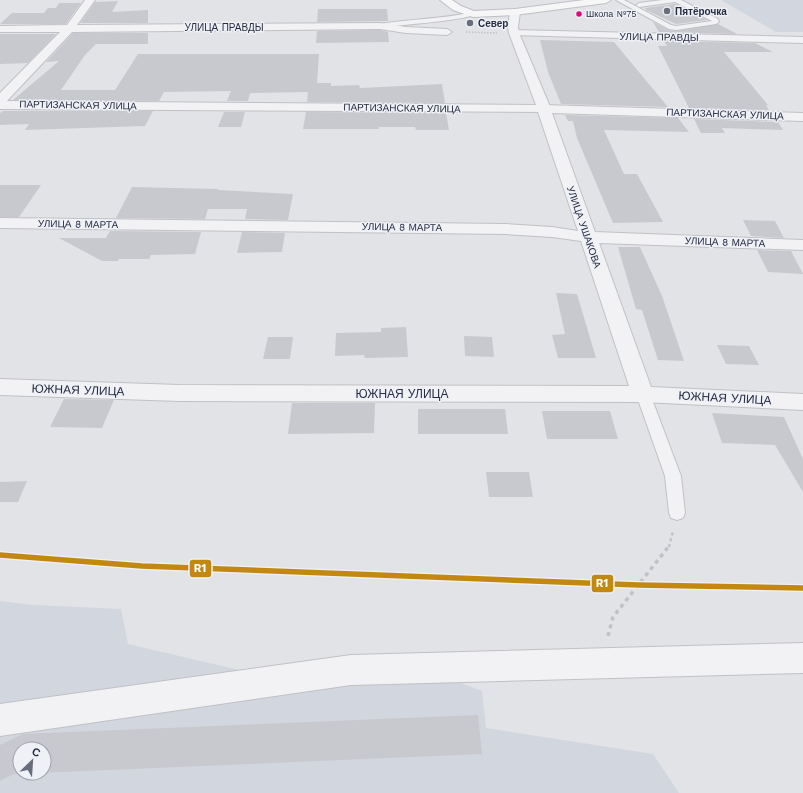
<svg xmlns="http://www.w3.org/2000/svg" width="803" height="793" font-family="'Work Sans',sans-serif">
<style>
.built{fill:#d2d6de;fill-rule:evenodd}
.building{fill:#c8c9ce;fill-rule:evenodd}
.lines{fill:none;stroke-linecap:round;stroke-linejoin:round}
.service-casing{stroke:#c0c1c5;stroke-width:2}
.minor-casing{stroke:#c0c1c5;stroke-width:2}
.tertiary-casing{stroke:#c0c1c5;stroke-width:2}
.primary-casing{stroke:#bec0c5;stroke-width:2}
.path-far2{stroke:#c1c2c8;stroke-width:1.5;stroke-dasharray:1.5 1.5;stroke-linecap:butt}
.path-far1{stroke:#c1c2c8;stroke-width:2.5;stroke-dasharray:3 3;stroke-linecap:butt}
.path{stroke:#c1c2c8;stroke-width:3.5;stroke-dasharray:4 4;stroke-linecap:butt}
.service{fill:#f2f2f4;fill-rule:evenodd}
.minor{fill:#f2f2f4;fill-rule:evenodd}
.tertiary{fill:#f2f2f4;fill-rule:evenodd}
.primary{fill:#f6f6f7;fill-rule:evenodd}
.rail-1-casing{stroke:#eff1f7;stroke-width:8}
.rail-1{stroke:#c38810;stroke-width:5.5}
.poi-dot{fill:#686d7c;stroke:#eff1f7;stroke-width:1.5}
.bus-dot{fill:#e5007d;stroke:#eff1f7;stroke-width:1.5}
.labels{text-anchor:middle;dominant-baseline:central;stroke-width:3;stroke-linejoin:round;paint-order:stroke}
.far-bus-label{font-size:9px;fill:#272d42;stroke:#eff1f7;text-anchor:start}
.far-poi-label{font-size:10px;font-weight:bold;fill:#272d42;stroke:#eff1f7;text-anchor:start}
.far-street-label{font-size:10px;fill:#272d42;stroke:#eff1f7}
.street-label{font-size:12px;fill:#272d42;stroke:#eff1f7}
.line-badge{stroke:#eff1f7;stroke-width:1.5}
.badge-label{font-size:11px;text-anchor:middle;font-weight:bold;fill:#fff}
</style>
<rect width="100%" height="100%" fill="#e2e3e7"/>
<g class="built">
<path d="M721,0H803V32H776Z"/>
<path d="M0,601L33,605L121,609L128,644L312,687L453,680L482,691L486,728L653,754L679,793H0ZM20,749H44V773H20Z"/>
</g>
<g class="building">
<path d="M118,1L112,12L148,10V23H80L95,2Z"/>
<path d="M59,3H81L66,24H0L12,13H44L48,8H56Z"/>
<path d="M675,4L707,20L676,24L646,10L645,8Z"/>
<path d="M318,9H387L388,21L317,22Z"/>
<path d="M653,22L668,30L676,31L718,24L737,34L659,32Z"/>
<path d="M380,30L388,32L389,42L316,43L317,31Z"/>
<path d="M73,33H148V44H96L85,55L61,90H115L138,54H319L317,83H331V86L359,85L360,88L442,84L445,103L307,102L308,92L250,93L248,101H227L231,91L164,92L159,101L13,100L59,61L46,62Z"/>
<path d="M0,34H56L28,63L0,64Z"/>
<path d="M540,40L614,42L668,107L561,104L548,72Z"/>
<path d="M664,41L755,43L773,52H724L768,105H766L769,110L689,108L658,46H667Z"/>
<path d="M3,111H153L145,126L25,130L29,124L0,125V113Z"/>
<path d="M224,112H245L241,127H218Z"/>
<path d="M306,112L446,113L449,130H416L415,127H379V129H303Z"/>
<path d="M565,115L678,118L689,132L604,130L624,174H637L663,222L613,223L577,138L573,121H568Z"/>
<path d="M694,119L778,122L783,130L722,128L725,133H701Z"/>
<path d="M0,185H41L19,217H0Z"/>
<path d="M132,187L218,189V190L293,194L288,220L245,219L247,209H208L205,219L116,218Z"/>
<path d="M743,220L775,221L784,238L751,236Z"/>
<path d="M110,231L201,232L195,254L151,255L149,259H119L118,261H102L59,238H106Z"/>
<path d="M242,232L285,233L282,252L237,253Z"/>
<path d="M618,247H640L662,296L684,361L658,360L642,310L636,309Z"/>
<path d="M757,250L791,251L803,274L768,272Z"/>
<path d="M556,293L577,294L596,358H558L552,335L565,334Z"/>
<path d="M406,327L408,357L365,358L364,355L335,356L336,333L381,332V328Z"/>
<path d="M464,336L492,337L494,357L465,356Z"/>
<path d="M268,337H293L290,359H263Z"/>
<path d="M717,345L749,346L759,365L726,364Z"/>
<path d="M64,399L114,400L102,428L50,427Z"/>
<path d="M292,403H375L374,433L288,434Z"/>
<path d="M418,409H505L508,434H418Z"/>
<path d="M542,411H610L618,439H547Z"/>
<path d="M712,413L784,417L803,459V492L775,445L722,443Z"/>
<path d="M486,472H529L533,497H489Z"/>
<path d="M27,481L18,502H0V482Z"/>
<path d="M478,715L482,754L14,774L0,781V745L23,734ZM20,749H44V773H20Z"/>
</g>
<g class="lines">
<g class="service-casing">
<g id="service">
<path d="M616,0H624L671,25L676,26L712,21L675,2L639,7L636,5L639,3L662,0H681L718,19L719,22L716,24L676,30L669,29Z"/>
<path d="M473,12L476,14L475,15C444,23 412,23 380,28L377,26L380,24C411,19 443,19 473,12Z"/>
<path d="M643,389L648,390L650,394L681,476L685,513L683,518L677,520L671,518L669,513L665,476L636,394L638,390Z"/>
</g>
</g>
<g class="minor-casing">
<g id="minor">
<path d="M85,0H95L77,25L380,23L406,27L447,29L452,32L447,35L406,33L380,29L72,32L5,103L0,104V93L60,32H0V26L67,25Z"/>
<path d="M514,30L803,37V43L510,35L509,33Z"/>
<path d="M544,105L803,113V121L552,113L595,232L803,240V250L599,243L651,387L803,394V410L643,402L180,401L0,395V379L180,385L629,386L581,241L552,237L506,234L0,228V218L506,224L552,227L578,231L537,109L539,106Z"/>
<path d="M803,643V673L351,685L0,736V704L351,655Z"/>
</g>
</g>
<g class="tertiary-casing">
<path id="tertiary" d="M515,9L520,12L518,27L519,33L551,109L549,112L0,109V101L536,105L509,33L508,27L510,12Z"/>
</g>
<g class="primary-casing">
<path id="primary" d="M440,0H452L461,6L474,11L515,9L584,0H611L606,3L515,15L473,17L453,10Z"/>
</g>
<path class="path-far2" d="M466,32L497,33"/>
<path class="path-far1" d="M669,547L673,531"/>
<path class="path" d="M608,636L613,617L669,546"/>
<use href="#service" class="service"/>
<use href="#minor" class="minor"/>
<use href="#tertiary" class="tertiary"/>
<use href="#primary" class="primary"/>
<g class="rail-1-casing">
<path id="rail-1" d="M0,555L142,566L638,585L803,588"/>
</g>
<use href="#rail-1" class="rail-1"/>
</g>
<g class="poi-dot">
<circle cx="667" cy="11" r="4"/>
<circle cx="470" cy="23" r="4"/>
</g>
<circle class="bus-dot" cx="579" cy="14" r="3.5"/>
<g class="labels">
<g class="far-bus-label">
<text x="586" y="14">Школа №75</text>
</g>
<g class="far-poi-label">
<text x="675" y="11">Пятёрочка</text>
<text x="478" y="23">Север</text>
</g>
<g class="far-street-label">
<text x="224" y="27">УЛИЦА ПРАВДЫ</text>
<text transform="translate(659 37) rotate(1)">УЛИЦА ПРАВДЫ</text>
<text transform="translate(78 105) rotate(1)">ПАРТИЗАНСКАЯ УЛИЦА</text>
<text transform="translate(402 108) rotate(1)">ПАРТИЗАНСКАЯ УЛИЦА</text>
<text transform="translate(725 114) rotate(2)">ПАРТИЗАНСКАЯ УЛИЦА</text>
<text transform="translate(78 224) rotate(1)">УЛИЦА 8 МАРТА</text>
<text transform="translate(402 227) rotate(1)">УЛИЦА 8 МАРТА</text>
<text transform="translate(584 227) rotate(71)">УЛИЦА УШАКОВА</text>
<text transform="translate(725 242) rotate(2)">УЛИЦА 8 МАРТА</text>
</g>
<g class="street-label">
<text transform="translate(78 390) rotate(2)">ЮЖНАЯ УЛИЦА</text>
<text x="402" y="394">ЮЖНАЯ УЛИЦА</text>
<text transform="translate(725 398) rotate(3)">ЮЖНАЯ УЛИЦА</text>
</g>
</g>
<g class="line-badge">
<rect x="189" y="559" width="23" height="19" rx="4" fill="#c38810"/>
<rect x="591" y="574" width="23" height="19" rx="4" fill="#c38810"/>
</g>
<g class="badge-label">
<text x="200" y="572">R1</text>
<text x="602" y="587">R1</text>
</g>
<g transform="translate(32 761) rotate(25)"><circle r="19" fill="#eff1f7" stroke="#9fa3af"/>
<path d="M0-3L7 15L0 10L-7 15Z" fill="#686d7c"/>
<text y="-6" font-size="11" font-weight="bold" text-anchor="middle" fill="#272d42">С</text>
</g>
</svg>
